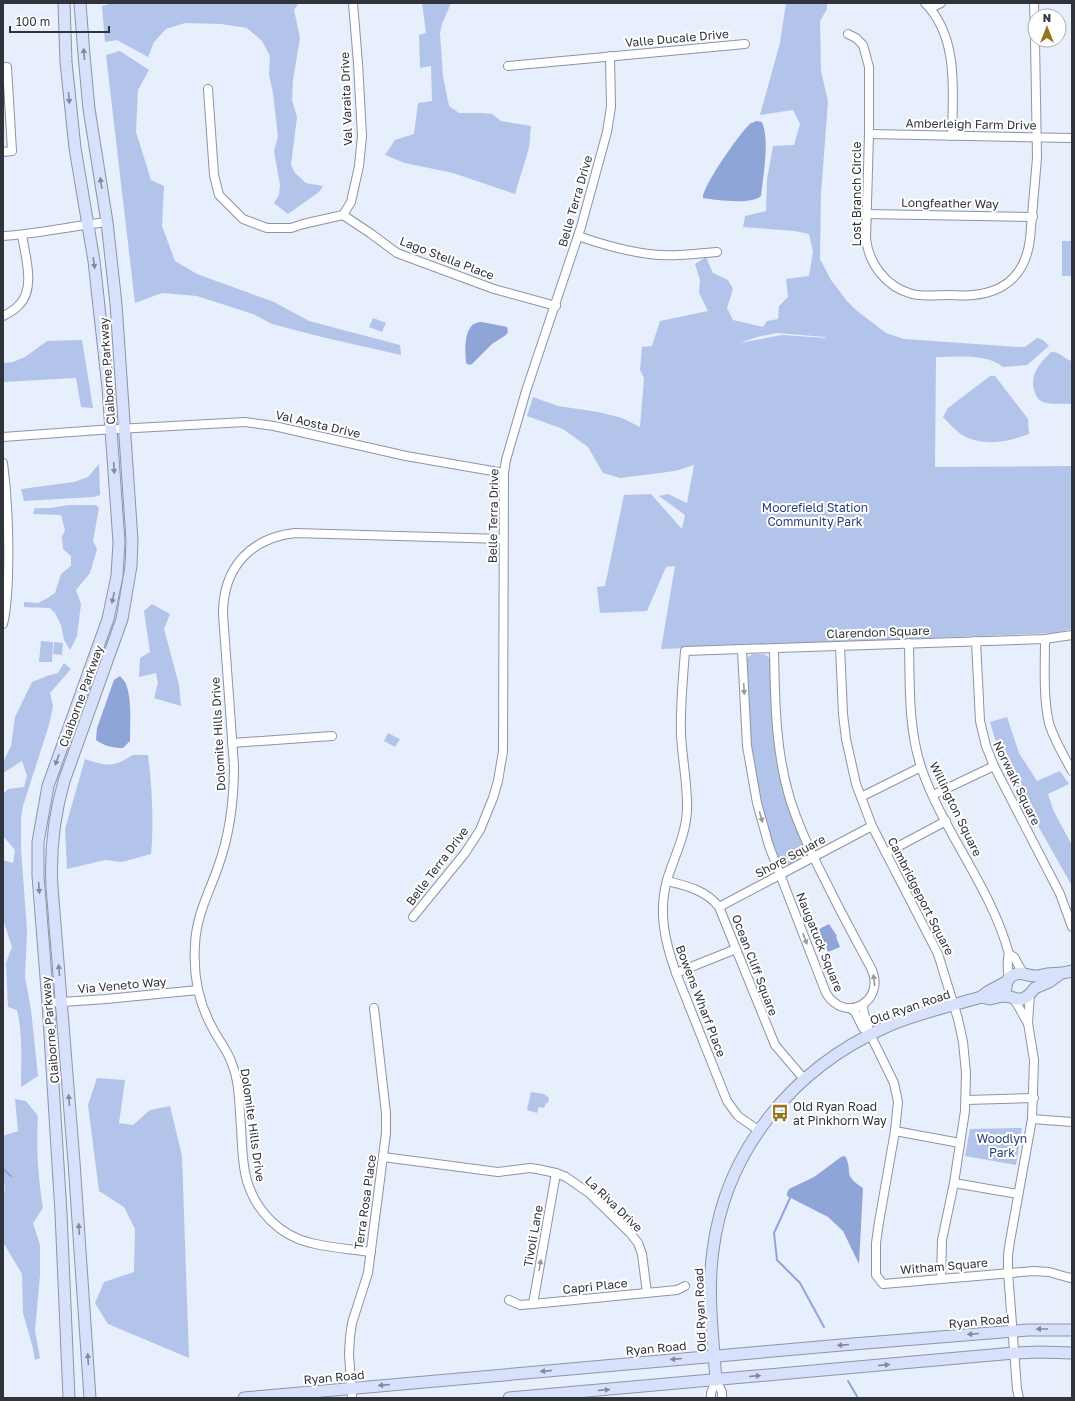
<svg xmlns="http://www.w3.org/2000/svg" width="1075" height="1401" font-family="'Golos Text',sans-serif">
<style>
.green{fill:#b3c4ea;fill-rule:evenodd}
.water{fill:#8fa5d8}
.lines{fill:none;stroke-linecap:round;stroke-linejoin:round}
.stream{stroke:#8fa5d8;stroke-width:2}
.street-casing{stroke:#8d94a5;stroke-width:10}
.secondary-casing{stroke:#8d94a5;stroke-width:13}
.street{stroke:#fff;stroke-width:8}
.secondary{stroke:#d7e1fb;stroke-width:11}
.oneway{fill:#848a9a}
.oneway2{fill:#98999c}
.labels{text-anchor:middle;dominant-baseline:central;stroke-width:4;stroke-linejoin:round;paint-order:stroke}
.street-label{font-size:12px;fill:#30333a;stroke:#fff}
.park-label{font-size:12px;fill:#283e7c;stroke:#fff}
.poi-label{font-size:12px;fill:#30333a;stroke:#fff;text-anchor:start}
</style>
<rect width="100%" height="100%" fill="#e7eefc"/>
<g class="green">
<path d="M112,3H299L294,10L300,38L293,80L292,100L297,117L291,165L295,173L306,183L323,186L319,192L288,214L274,203L279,195L280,185L274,151L278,137L273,93L269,74L270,56L262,41L247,28L221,24L185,23L166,29L154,42L148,57L117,40L105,42L102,6Z"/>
<path d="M422,3H451L442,24L440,33L443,76L449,106L459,113H480L492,114L501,121L531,126L529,148L515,194L453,173L405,163L385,155L395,140L414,134L418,103L432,101L431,66L420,68L419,35L426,33Z"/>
<path d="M786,3H827V9L820,21L821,71L828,101L821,194L820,259L831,280L847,301L856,310L886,333L904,339L1019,347H1025L1037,338L1043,340L1049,346L1027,365L1003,367C987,353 956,357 936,357L935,467L1072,466V629L1054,633L661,649L675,566L666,567L647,611L600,613L597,587L605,586L624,495L651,494L682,529L685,515L659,496L668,494L687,503L694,465L675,471L620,478L603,473L588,447L563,429L527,416L533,397L558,406L598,412L622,418L640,427L644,378L640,370L642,347L652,346L660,321L708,311L699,293L700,280L695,264L706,257L713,273L728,280L733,289L727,308L733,320L763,327L767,321L778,319L779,306L788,297L786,279L809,276L813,252L809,234L795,231L743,227L745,216L766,211L767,179L773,146L794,145L800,124L793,110L760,115L780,43ZM777,333L825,337L826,338L782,335L740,343L757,337Z"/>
<path d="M120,51L149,70L138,90L136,132L151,180L164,186L162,226L175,261L197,274L274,302L309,321L400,345L401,355L322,337L272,324L253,314L197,296L162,293L135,303L106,55Z"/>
<rect x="1062" y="241" width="10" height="35"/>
<path d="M373,318L386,323L382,332L369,327Z"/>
<path d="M82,340L93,408L81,407L76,378L3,382V363L13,362L25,357L47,341Z"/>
<path d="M1051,352C1061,351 1063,359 1072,361V404C1063,403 1052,405 1043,402C1038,400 1036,396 1034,390C1030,374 1040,363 1051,352Z"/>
<path d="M990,376H995L1028,419L1029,434C1008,442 983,447 962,435C955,430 949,423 943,417L948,408Z"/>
<path d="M99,464L100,495L93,497L24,501L21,489L74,482L88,477Z"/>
<path d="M69,505H96L99,508L93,541L97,549L90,573L76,590L81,604L77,636L70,650L64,640L61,625L55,613L50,608L24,607V602L38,603L46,599L55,593L61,574L71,566V556L63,549L62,537L65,530L61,515L33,514L35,508H50Z"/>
<path d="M152,604L170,614L164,629L179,685L181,706L154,698L158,683L156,673L139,677L140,658L150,652L144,611Z"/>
<path d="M41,641L53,642L52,662H39Z"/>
<path d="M54,642L63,643L62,655L53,654Z"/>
<path d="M753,654C761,654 768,653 771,661L775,737L805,849C807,859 794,865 785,866L778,862L763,816L751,757L746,660L749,656Z"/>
<path d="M64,663L71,669L50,693L53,706L49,725L23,806L21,817V849L27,931L25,977L31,1010L38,1076L21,1087C21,1062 23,1035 17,1010L8,1007L6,963L12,947L4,922L3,913V860L13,863L15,850L3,836V794L8,789L24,787L27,776L22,761L3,773V762L11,746L15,717L32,682L47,676L58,673Z"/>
<path d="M1007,717L1019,753L1037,781L1060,771L1069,784L1048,794L1054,812L1072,845V886L1010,776L999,752L990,722Z"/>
<path d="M388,733L400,739L395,747L384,741Z"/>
<path d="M133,755H148C152,787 154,822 151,854L122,862L105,860L67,869L65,829L85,759C108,767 113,767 133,755Z"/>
<path d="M97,1078L125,1080L119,1123L133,1125L150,1110L170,1106L182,1156L189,1358L108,1324L95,1303L104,1282L134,1272L135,1229L124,1207L99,1191L88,1105Z"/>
<path d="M531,1092L544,1094L549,1098L548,1103H546L544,1108L539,1107L537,1113L527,1110Z"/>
<path d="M15,1099L26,1101L38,1116C36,1148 38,1176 43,1208L33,1223L40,1245V1275L35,1331L40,1358L35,1360L33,1348L23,1313L22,1274L3,1242V1202L5,1185L3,1184V1136L18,1131Z"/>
<path d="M1022,1128L1016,1165L965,1156L970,1129Z"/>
</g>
<g class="water">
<path d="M756,121L762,122C770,141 763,176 761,196C753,205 714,200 703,198C702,187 741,131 751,123C752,123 755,122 756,121Z"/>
<path d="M482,322L507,327L508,332L506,335L492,344L472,364L469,365L466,363V360C465,351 464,327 476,323C478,322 480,322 482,322Z"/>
<path d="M120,676C122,679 125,681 126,684C132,699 130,724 130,741L123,748C113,748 104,746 96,740L97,728L114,680Z"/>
<path d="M829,924L837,936L836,937L840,947L828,952L817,930Z"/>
<path d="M845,1156C854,1172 841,1174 863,1188L859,1264L843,1231L828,1217L787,1196V1193L789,1189L814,1177L841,1157Z"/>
</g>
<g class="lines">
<g class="stream">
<path d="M3,1169L11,1176"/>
<path d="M790,1198L774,1233L777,1260L800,1283L824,1327"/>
<path d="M848,1381L858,1398"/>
</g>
<g class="street-casing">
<g id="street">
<path d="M925,3C959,37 953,92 952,136"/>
<path d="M1034,3L1035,34"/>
<path d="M931,8L941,3"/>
<path d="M848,34L856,38L863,45L869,67V134L866,239C869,264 886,287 912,294C923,297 937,295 948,295C956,295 965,296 973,295C1007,292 1026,272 1030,239L1037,158L1035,40"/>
<path d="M508,66L745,44"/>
<path d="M3,68L7,67L12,151L3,152"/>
<path d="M208,89L214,175L219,195L243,219L267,228H291L303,224L343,215L370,233L397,253L494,289L556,306"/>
<path d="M869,134L1072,138"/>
<path d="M866,214L1033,217"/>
<path d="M343,215L351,202L359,166L362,136L358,63L353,3"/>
<path d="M3,236C38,234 72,226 107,222"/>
<path d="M578,236C601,244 625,251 649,254C671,257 695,254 717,252"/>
<path d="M3,316C9,313 15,310 19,305C36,289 25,255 22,235"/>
<path d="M3,437L99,430L245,422L274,426L406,456L504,473"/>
<path d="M3,463C8,501 9,540 8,578C7,593 7,609 3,624"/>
<path d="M1045,639C1045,665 1043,697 1049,723C1054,740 1064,756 1072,771"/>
<path d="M976,641L980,721L986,746L994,766L1060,894L1072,927"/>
<path d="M909,643C910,684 908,727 921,767C943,832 991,887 1009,954C1006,962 1009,971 1008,979"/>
<path d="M840,646L843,714L846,739L856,784L872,826L938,954L958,1019L963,1042L966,1073L965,1111L954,1183L942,1240L941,1278"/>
<path d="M742,650L747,746L757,803L769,846L826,993C845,1025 887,1001 871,968C856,940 840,911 826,882C812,855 799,828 790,799C775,750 775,699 774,649"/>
<path d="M232,743L332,736"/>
<path d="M933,795L994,766"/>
<path d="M861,797L921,767"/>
<path d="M886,853L946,821"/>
<path d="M667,881C687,886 706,890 719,907L775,1045L804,1079"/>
<path d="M719,907L872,826"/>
<path d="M413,917L465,853L480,830L493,798L498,781L503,751L504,473L506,460L526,391L581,227L607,132L611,107L610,56"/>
<path d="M1009,954L1014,957L1024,975"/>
<path d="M676,973L736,949"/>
<path d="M1012,998C1020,1006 1022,1015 1028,1023"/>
<path d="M48,1003L106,999L198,990"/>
<path d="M863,1005C863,1015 868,1024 870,1034L894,1083L898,1102L895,1131L879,1222L876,1243V1275L883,1284L1034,1271L1049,1272L1070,1278L1072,1277"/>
<path d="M850,1008L855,1012L863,1028L870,1034"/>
<path d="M966,1100L1034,1098"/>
<path d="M1032,1119L1072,1122"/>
<path d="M758,1130L738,1116L727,1101L676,973C665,942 658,913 667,880C674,857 686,835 687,810C688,786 682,758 681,734C680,706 683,679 685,651L1045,639L1072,635"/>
<path d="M895,1131L960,1143"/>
<path d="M383,1157L498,1172L530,1168L537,1169L556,1173L566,1177L589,1193L630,1233L638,1243L642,1254L647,1293"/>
<path d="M954,1183L1018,1194"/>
<path d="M371,1252C351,1249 331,1248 311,1243C280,1236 256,1211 247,1181C242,1164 242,1144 241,1127C239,1106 240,1083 232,1064C228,1051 219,1041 213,1029C199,1004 193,974 195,945C196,916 209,893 218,867C230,834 234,800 234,766L223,614C223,568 250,538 295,533L503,539"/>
<path d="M509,1300L520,1305L533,1304L677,1290L685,1286"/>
<path d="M533,1304L556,1173"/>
<path d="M716,1380L722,1392V1398"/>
<path d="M352,1398L349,1354L350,1337L352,1323L368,1273L386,1133V1113L374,1008"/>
<path d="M711,1398V1393L716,1380"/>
<path d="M1019,1398L1017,1389L1008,1272V1255L1010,1241L1032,1119L1034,1060L1028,1023L1030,994"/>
</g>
</g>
<g class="secondary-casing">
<g id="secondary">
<path d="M64,3L66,62L75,148L94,261L108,388L119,542L117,576L108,619L48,786L38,842V876L48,1003L61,1213L69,1398"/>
<path d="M80,3L84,55L89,109L107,222L116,304L132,540L131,566L122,619L64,781C54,816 50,850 52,887L74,1162L90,1398"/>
<path d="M1006,988C1006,981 1009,976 1016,974C1022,972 1028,976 1035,976C1039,976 1043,975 1047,974C1057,973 1062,974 1072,971"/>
<path d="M981,997L990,999L1003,996L1011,997L1016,999H1023L1029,995L1035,988L1049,982L1060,974"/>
<path d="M716,1380C713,1337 707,1293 713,1250C726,1149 794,1068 886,1027C914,1014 951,1006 981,997L989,991L1006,982"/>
<path d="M244,1398L853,1344L1028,1330H1072"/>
<path d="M509,1398L1014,1353L1040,1352L1072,1353"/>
</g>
</g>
<use href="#street" class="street"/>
<use href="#secondary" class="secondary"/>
</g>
<defs><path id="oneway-solid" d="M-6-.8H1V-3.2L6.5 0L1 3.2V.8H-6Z"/></defs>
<g class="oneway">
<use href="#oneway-solid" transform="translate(84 54) rotate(-95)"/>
<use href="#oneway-solid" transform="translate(69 98) rotate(85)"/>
<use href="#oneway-solid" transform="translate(101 183) rotate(-99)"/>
<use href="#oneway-solid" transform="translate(94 263) rotate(82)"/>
<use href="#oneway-solid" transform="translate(114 468) rotate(87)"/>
<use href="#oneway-solid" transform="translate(113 598) rotate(102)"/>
<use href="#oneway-solid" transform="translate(57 760) rotate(110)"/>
<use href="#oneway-solid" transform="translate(39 888) rotate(86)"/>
<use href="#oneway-solid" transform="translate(59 970) rotate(-95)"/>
<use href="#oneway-solid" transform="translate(69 1100) rotate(-95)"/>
<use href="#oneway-solid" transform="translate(79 1229) rotate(-94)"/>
<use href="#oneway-solid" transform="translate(1042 1329) rotate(180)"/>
<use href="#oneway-solid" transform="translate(973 1334) rotate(175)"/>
<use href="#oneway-solid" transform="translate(843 1345) rotate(175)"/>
<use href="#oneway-solid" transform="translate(88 1359) rotate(-94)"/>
<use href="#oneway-solid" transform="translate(676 1359) rotate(175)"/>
<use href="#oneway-solid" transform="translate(884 1365) rotate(-5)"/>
<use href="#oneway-solid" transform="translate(546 1371) rotate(175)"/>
<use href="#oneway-solid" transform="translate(755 1376) rotate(-5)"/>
<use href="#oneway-solid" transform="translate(384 1385) rotate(175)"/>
<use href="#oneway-solid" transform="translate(604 1390) rotate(-5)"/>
</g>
<g class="oneway2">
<use href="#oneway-solid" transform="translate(744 689) rotate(87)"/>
<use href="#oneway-solid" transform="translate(761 817) rotate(74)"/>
<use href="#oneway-solid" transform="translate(805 939) rotate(69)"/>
<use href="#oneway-solid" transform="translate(874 980) rotate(-96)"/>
<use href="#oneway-solid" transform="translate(540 1265) rotate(-80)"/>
</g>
<defs>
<g id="bus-bare" transform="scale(1.38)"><path d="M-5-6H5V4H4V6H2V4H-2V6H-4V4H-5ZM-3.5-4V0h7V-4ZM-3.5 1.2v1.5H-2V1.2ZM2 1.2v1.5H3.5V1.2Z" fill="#96751e" stroke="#fff" stroke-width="2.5" paint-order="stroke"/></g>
</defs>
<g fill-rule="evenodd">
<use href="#bus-bare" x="780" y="1113"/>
</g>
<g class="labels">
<g class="street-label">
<text transform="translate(677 38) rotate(-5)">Valle Ducale Drive</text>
<text transform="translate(346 99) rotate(-92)">Val Varaita Drive</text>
<text transform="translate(971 124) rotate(1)">Amberleigh Farm Drive</text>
<text transform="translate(856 194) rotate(-90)">Lost Branch Circle</text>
<text transform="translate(575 201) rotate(-74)">Belle Terra Drive</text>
<text transform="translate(950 203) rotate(1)">Longfeather Way</text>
<text transform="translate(447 258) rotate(21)">Lago Stella Place</text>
<text transform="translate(107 371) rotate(-94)">Claiborne Parkway</text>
<text transform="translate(318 424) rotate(13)">Val Aosta Drive</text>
<text transform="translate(493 516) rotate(-89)">Belle Terra Drive</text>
<text transform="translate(878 632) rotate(-2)">Clarendon Square</text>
<text transform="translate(81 696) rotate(-70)">Claiborne Parkway</text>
<text transform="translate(218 734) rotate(-93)">Dolomite Hills Drive</text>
<text transform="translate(1017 783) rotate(64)">Norwalk Square</text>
<text transform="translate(956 809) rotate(64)">Willington Square</text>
<text transform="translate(790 856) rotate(-28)">Shore Square</text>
<text transform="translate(437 866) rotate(-53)">Belle Terra Drive</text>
<text transform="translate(921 896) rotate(63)">Cambridgeport Square</text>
<text transform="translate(820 942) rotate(68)">Naugatuck Square</text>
<text transform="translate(755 965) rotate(69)">Ocean Cliff Square</text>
<text transform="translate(122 985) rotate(-5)">Via Veneto Way</text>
<text transform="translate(701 1001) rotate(69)">Bowens Wharf Place</text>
<text transform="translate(910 1007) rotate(-19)">Old Ryan Road</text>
<text transform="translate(50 1030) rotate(-95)">Claiborne Parkway</text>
<text transform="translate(253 1125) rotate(82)">Dolomite Hills Drive</text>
<text transform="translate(365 1202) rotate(-82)">Terra Rosa Place</text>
<text transform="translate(614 1204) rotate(44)">La Riva Drive</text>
<text transform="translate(533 1236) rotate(-80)">Tivoli Lane</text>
<text transform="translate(944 1266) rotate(-5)">Witham Square</text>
<text transform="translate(595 1286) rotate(-6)">Capri Place</text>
<text transform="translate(700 1310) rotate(-92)">Old Ryan Road</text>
<text transform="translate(979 1321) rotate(-5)">Ryan Road</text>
<text transform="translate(656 1348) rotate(-5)">Ryan Road</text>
<text transform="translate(334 1377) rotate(-5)">Ryan Road</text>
</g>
<g class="park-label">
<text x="815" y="507">Moorefield Station<tspan x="815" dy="14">Community Park</tspan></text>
<text x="1002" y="1138">Woodlyn<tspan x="1002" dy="14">Park</tspan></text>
</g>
<g class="poi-label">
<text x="793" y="1106">Old Ryan Road<tspan x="793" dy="14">at Pinkhorn Way</tspan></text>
</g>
</g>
<rect width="1075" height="1401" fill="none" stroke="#30333a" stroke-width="8"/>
<g transform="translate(1047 28)"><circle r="19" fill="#ffffff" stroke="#acadb0"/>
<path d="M0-3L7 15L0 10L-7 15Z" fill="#96751e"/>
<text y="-6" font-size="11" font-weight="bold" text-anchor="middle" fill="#30333a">N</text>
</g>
<path d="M10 26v6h99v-6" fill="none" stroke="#30333a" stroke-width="2"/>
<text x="16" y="26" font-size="12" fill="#30333a" stroke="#ffffff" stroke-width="3" paint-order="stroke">100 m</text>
</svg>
